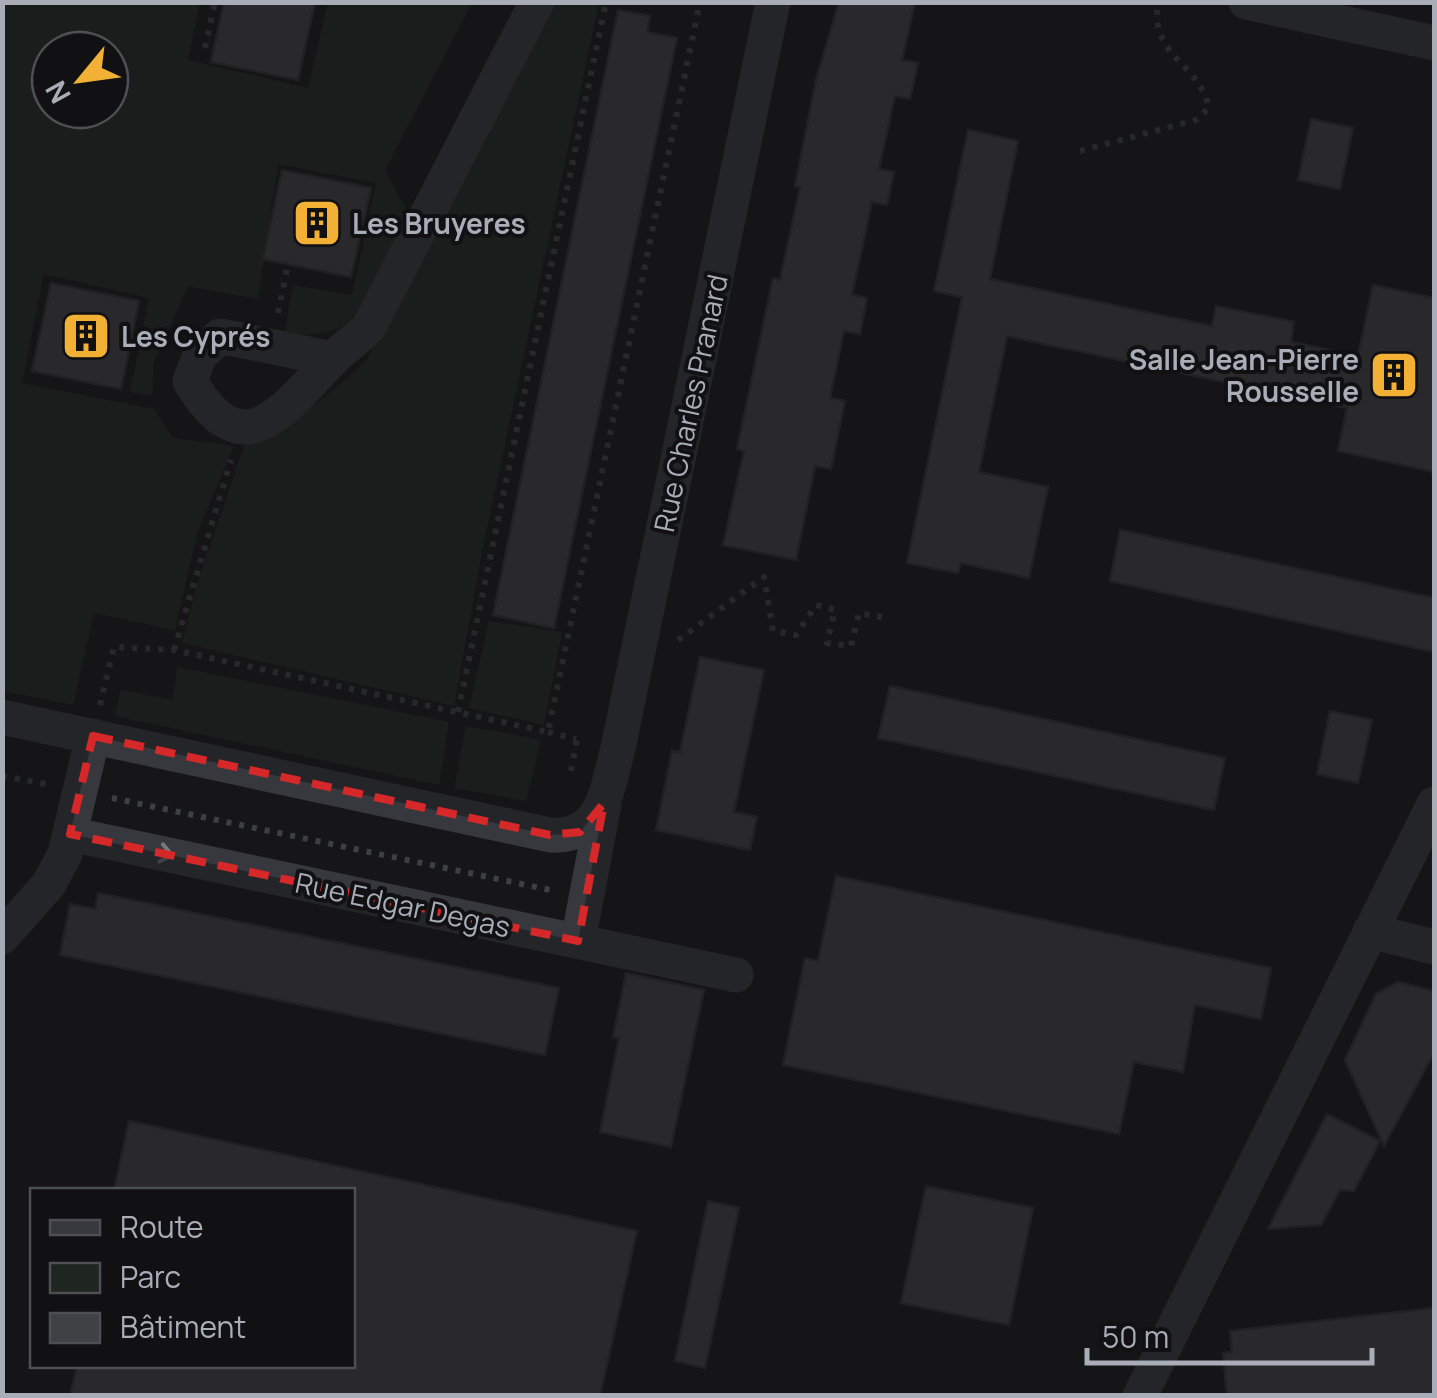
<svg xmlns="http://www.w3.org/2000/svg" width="1437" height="1398" font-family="Manrope,sans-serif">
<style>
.green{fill:#1e261f;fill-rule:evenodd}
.building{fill:#404145;stroke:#303034;stroke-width:2.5}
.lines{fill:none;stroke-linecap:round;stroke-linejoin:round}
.path{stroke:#3d3f44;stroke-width:6;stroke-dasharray:5 8;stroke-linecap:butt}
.street{stroke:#37383d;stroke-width:35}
.oneway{stroke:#757881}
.marked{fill:none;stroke:#d62828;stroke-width:8;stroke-dasharray:20 12;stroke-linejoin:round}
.labels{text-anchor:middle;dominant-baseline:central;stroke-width:8;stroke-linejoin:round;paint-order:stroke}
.poi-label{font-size:28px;font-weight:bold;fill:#a8adb8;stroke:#111113;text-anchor:start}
.street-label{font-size:28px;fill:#a8adb8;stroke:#111113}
</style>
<rect width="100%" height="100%" fill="#161618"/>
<g class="green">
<path d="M2,3H200L188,60L308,88L328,3H472L385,170L407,211C393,244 370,320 332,331C317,335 300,334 284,336L293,285L352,295L376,183L278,164L258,299L188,286L154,362L152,396L130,392L149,298L44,274L22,383L154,409L173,438L234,446L197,534L175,630L94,613L73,705L3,691ZM50,50H110V110H50Z"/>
<path d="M553,3H599L483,547L454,706L182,643L197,584L245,443C300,421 323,399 366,361Z"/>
<path d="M489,621L562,632L544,725L469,708Z"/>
<path d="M177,667L449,722L439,785L115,716L120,690L173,700Z"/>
<path d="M466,726L541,740L526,801L454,788Z"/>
</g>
<g class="building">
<path d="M224,2H315L298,80L211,62Z"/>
<path d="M839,2H915L902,60L918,63L910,99L895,96L879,169L894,172L887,205L872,202L852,295L867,298L860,334L844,331L830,398L845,401L831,469L815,466L796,560L723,545L744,451L737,449L773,278L780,280L800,187L795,186L816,80Z"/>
<path d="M618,10L650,16L647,32L677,38L554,628L493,615Z"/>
<path d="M1311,119L1353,128L1340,189L1298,180Z"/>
<path d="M968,130L1018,141L990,279L1212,326L1216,306L1294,322L1291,342L1358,356L1373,285L1434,298V472L1338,451L1347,408L1007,336L979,472L1048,487L1029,578L961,563L958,573L907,563L962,297L934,291Z"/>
<path d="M282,170L371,188L351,277L263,259Z"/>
<path d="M51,283L139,301L121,389L32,371Z"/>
<path d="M1120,530L1434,598V652L1110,581Z"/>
<path d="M700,657L764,670L734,812L757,817L750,850L656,830L672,751L680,752Z"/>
<path d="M890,686L1225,758L1214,810L878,738Z"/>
<path d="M1330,711L1372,720L1358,783L1317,774Z"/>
<path d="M836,876L1271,968L1261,1019L1195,1005L1183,1072L1134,1062L1119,1134L783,1065L805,958L818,961Z"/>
<path d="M98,893L559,988L545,1055L60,955L70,904L95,909Z"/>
<path d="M626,973L704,990L671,1147L600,1132L619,1038L613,1037Z"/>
<path d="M1398,982L1434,991V1053L1384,1146L1345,1060L1376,994Z"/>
<path d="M1327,1114L1380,1141L1354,1191L1340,1190L1321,1225L1268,1229Z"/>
<path d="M129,1121L637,1231L600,1396H70L77,1366H352V1190H114Z"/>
<path d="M926,1186L1033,1208L1009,1325L901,1303Z"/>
<path d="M708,1201L739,1208L705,1368L675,1361Z"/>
<path d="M1434,1308V1396H1227L1223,1353L1232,1352L1230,1331Z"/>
</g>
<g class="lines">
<g class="path">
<path d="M205,48L215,2"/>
<path d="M1080,151L1196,120L1209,108C1198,60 1150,59 1158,2"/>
<path d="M278,313L287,269"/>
<path d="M678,640L764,577L773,631L796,635L816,605L835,610L827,643L851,646L859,613L882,617"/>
<path d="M174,650L231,460"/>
<path d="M100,705L114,647L174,650L548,732L700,2"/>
<path d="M458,712L606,2"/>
<path d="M548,732L576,739"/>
<path d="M571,771L577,739"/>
<path d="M2,776L46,784"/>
<path d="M112,798L555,891"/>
</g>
<g class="street">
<path d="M1246,2L1434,43"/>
<path d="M332,359L220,336L200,355L190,381C243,472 284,408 334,358C345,347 358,338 369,327L537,2"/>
<path d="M2,717L550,835C603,838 607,790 618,748L773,2"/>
<path d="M70,834L736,975"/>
<path d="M1370,931L1434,947"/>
<path d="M2,937L49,884L65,854L93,736"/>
<path d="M578,941L604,804"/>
<path d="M1140,1396L1434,804"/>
</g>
</g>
<defs><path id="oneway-chevron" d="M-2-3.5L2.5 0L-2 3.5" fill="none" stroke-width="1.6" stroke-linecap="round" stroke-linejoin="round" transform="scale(2.5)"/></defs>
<use class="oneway" href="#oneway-chevron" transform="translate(166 854) rotate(12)"/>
<path d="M0 0H1437V1398H0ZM93,736L550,835L580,832L604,803L578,941L70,834Z" fill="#161618" fill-opacity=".55" fill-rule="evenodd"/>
<path class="marked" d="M93,736L550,835L580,832L604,803L578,941L70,834Z"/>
<defs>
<g id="building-square" transform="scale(2.5)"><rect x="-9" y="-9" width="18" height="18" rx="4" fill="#f2b134" stroke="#111113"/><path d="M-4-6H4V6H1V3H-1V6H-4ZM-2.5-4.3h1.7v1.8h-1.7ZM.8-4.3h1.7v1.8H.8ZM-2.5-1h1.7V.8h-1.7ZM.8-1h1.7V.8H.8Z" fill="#111"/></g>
</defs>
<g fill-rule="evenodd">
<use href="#building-square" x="317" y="223"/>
<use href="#building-square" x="86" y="336"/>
<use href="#building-square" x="1394" y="375"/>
</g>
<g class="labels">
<g class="poi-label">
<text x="352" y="223">Les Bruyeres</text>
<text x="121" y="336">Les Cyprés</text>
<text x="1359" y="359" text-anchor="end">Salle Jean-Pierre<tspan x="1359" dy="32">Rousselle</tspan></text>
</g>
<g class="street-label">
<text transform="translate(690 403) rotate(-78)">Rue Charles Pranard</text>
<text transform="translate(403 904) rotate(12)">Rue Edgar Degas</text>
</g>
</g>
<rect width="1437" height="1398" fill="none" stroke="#a8adb8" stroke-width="10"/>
<rect x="30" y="1188" width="325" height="180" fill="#111113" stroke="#4d4f55" stroke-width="2.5"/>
<rect x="50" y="1220" width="50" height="15" fill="#37383d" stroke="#4d4f55" stroke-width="2.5"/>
<text x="120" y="1238" font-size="30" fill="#a8adb8">Route</text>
<rect x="50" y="1263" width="50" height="30" fill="#1e261f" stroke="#4d4f55" stroke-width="2.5"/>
<text x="120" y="1288" font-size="30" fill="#a8adb8">Parc</text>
<rect x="50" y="1313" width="50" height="30" fill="#404145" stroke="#4d4f55" stroke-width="2.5"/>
<text x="120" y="1338" font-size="30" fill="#a8adb8">Bâtiment</text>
<g transform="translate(80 80) rotate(241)"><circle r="48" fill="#111113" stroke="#4d4f55" stroke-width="2.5"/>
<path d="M0-8L18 38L0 25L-18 38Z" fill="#f2b134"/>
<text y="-15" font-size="28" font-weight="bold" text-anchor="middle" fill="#a8adb8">N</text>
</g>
<path d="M1087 1348v15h285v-15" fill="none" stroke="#a8adb8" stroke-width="5"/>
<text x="1102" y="1348" font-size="30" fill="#a8adb8" stroke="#111113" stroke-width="8" paint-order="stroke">50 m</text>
</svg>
